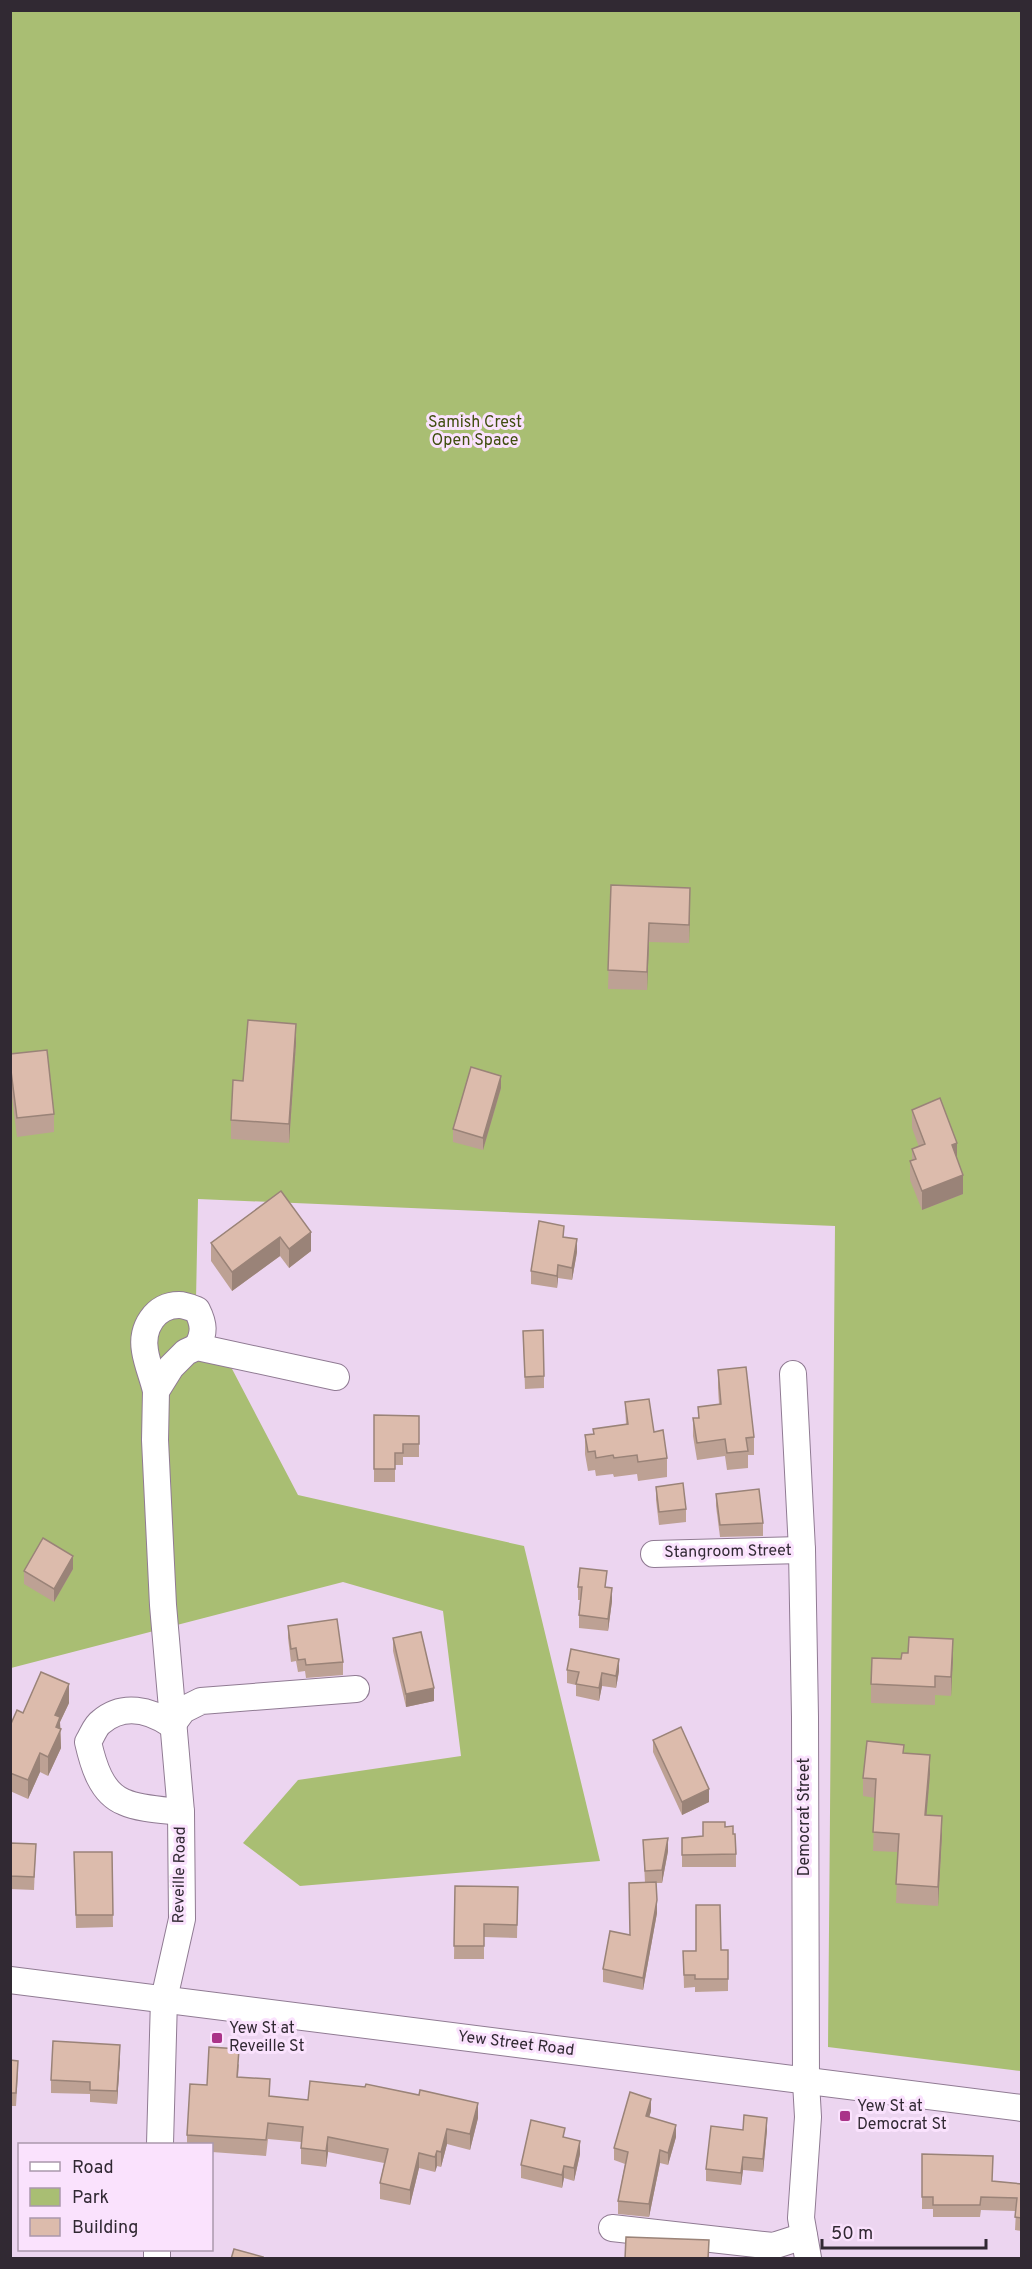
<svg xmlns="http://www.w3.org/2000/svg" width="1032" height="2269" font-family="Overpass,sans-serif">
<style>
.green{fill:#a9be73}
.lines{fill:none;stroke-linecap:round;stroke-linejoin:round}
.minor-casing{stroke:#907b93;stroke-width:28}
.minor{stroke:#fff;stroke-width:26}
.wall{fill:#bda194}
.shaded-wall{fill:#9a8378}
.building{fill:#dcbbac;stroke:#9a8378;stroke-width:1.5}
.poi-dot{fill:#aa3389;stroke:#fae2fd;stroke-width:2}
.labels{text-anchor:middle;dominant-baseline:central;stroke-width:6;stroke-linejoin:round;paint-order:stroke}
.park-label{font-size:16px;fill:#404e0f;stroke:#fae2fd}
.street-label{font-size:16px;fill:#312933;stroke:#fae2fd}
.poi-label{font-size:16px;fill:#312933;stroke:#fae2fd;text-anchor:start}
</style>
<rect width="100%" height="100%" fill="#ecd5f0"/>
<path class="green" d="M11,11H1021V2071L828,2047L835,1226L198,1199L196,1300L298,1495L524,1546L600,1861L300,1886L243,1843L298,1780L461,1756L443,1611L343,1582L11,1668Z"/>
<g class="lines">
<g class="minor-casing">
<g id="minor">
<path d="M793,1374L802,1550L805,1717L806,2082L808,2117L801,2218L808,2258"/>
<path d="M156,1391C153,1378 147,1364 145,1351C141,1328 155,1305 179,1305C185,1305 192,1308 197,1310C204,1324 205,1333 197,1347"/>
<path d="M654,1554L802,1550"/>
<path d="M181,1812C164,1810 139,1809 124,1802C101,1793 93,1764 88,1742C92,1736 95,1726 101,1722C123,1703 150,1710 172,1725L183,1710L201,1701L356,1689"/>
<path d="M10,1980L1022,2108"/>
<path d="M160,2144L164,1999L182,1919L181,1812L163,1605L155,1440L156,1391L171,1367L186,1352L197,1347L336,1377"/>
<path d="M612,2228L773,2246L804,2236"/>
<path d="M157,2258V2250"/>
</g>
</g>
<use href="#minor" class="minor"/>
</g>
<g class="wall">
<path d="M611,885L690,907L689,943L649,942L647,990L608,989Z"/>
<path d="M296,1043L289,1143L231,1139V1120L243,1081Z"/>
<path d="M10,1054L54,1114V1132L17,1137L10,1082Z"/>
<path d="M501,1088L483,1150L453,1142V1129Z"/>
<path d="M912,1110L957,1160L963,1194L922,1210L910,1180V1161L912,1160V1149L919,1147L912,1128Z"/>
<path d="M281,1191L311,1251L289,1268L280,1256L232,1291L211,1261V1243Z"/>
<path d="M564,1237L577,1252L572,1280L558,1278L557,1288L531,1284V1271Z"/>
<path d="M523,1331L544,1376V1388L525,1389Z"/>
<path d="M718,1370L754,1437V1455H748V1468L727,1470L725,1456L697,1460L693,1436V1418H698V1407L719,1404L718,1388Z"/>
<path d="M625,1402L654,1432L667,1458V1477L638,1481L637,1474L614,1477L613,1474L596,1476L595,1470L588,1471L585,1454V1435L593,1434V1429L626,1425Z"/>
<path d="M374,1415L419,1416V1457H403V1465H395V1482H374Z"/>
<path d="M656,1487L686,1509V1522L659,1525L656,1500Z"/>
<path d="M716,1494L763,1523V1536L720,1537L716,1506Z"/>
<path d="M73,1569L54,1602L24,1584V1571Z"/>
<path d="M578,1587H607L612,1601L608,1631L579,1628V1615L580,1600H578Z"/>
<path d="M288,1626L343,1662V1675L306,1678L305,1671L298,1672L296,1661L291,1662L288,1638Z"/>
<path d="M393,1638L434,1701L406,1707L393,1651Z"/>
<path d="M953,1658L951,1696L935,1695V1705L871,1703V1684L901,1659Z"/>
<path d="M567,1670L619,1671L616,1688L602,1686L599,1701L576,1696V1685L567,1683Z"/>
<path d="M69,1703L60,1722L61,1748L48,1776L40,1772L28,1799L10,1791V1726L23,1713Z"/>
<path d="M653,1740L709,1802L682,1815L653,1752Z"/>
<path d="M904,1753L930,1774L926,1815L942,1834L938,1906L896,1903L898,1852L873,1851L875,1798L863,1796V1778Z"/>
<path d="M725,1827L733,1834L736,1854V1867H682V1838L703,1836Z"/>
<path d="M643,1840L668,1851L662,1883H656L657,1913L643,1990L603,1982V1969L630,1935L645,1883Z"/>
<path d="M10,1843L36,1844L34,1890L10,1889Z"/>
<path d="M74,1852H112L113,1927L76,1928Z"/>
<path d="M455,1886L518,1887L517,1938L484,1937V1959H454Z"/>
<path d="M728,1950V1991L695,1992V1987L684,1988L683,1951Z"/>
<path d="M120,2058L117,2104L90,2102V2094L51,2093V2080Z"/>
<path d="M10,2060L18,2073L16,2106H10Z"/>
<path d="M239,2064L238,2077L270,2096L478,2118L470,2150L447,2144L441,2167L437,2166L435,2172L419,2168L410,2205L380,2199V2183L384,2163L328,2152L326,2167L301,2164V2142L268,2139L266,2156L212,2152V2145H187V2135L207,2085Z"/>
<path d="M651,2111L649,2117L676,2137L668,2165L660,2163L649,2217L618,2214V2201L625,2164L614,2160V2148Z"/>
<path d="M767,2130L763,2172L743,2170L741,2185L706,2181V2169Z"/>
<path d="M565,2138L580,2154L574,2181L564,2178L562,2188L521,2178V2165Z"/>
<path d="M922,2154L993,2181L1022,2184V2231L1015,2230L1016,2211L981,2210L980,2217H933V2209H922Z"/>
</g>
<g class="shaded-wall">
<path d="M690,888V907L689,943V925Z"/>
<path d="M649,923V942L647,990V972Z"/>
<path d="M296,1024V1043L289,1143V1124Z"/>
<path d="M501,1076V1088L483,1150V1138Z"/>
<path d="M957,1143V1162L952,1145Z"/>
<path d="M963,1175V1194L922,1210V1191Z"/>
<path d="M311,1232V1251L289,1268V1249Z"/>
<path d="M280,1237V1256L232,1291V1272Z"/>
<path d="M577,1239V1252L572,1280V1268Z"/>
<path d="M558,1265V1278L557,1288V1276Z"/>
<path d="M73,1556V1569L54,1602V1589Z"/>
<path d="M612,1588V1601L608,1631V1619Z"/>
<path d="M953,1639V1658L951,1696V1677Z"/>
<path d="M619,1659V1671L616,1688V1676Z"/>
<path d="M602,1673V1686L599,1701V1688Z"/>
<path d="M69,1684V1703L60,1722L61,1748L48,1776V1757L55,1715Z"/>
<path d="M434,1688V1701L406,1707V1694Z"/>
<path d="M40,1753V1772L28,1799V1780Z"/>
<path d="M930,1755V1774L925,1833V1815Z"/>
<path d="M709,1789V1802L682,1815V1802Z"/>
<path d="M942,1816V1834L938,1906V1887Z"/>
<path d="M668,1838V1851L662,1883V1870Z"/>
<path d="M657,1900V1913L643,1990V1978Z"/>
<path d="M120,2045V2058L117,2104V2091Z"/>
<path d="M651,2099V2111L646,2128V2116Z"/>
<path d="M478,2103V2118L470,2150V2134Z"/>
<path d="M767,2118V2130L763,2172V2159Z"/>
<path d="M676,2125V2137L668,2165V2153Z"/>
<path d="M447,2129V2144L441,2167V2152Z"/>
<path d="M328,2137V2152L326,2167V2151Z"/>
<path d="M580,2141V2154L574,2181V2168Z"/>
<path d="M660,2150V2163L649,2217V2204Z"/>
<path d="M437,2151V2166L435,2172V2157Z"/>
<path d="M419,2153V2168L410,2205V2190Z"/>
<path d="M743,2157V2170L741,2185V2173Z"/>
<path d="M564,2166V2178L562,2188V2175Z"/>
</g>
<g class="building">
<path d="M611,885L690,888L689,925L649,923L647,972L608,970Z"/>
<path d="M248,1020L296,1024L289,1124L231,1120L233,1080L243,1081Z"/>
<path d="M47,1050L54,1114L17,1118L10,1063V1054Z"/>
<path d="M471,1067L501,1076L483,1138L453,1129Z"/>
<path d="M940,1098L957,1143L952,1145L963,1175L922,1191L910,1161L916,1159L912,1149L925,1144L912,1110Z"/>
<path d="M281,1191L311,1232L289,1249L280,1237L232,1272L211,1243Z"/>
<path d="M539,1221L564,1226L563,1237L577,1239L572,1268L558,1265L557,1276L531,1271Z"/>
<path d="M543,1330L544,1376L525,1377L523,1331Z"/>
<path d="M746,1367L754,1437L746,1438L748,1451L727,1453L725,1439L697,1443L693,1418H699L698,1407L721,1404L718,1370Z"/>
<path d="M649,1399L654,1432L663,1430L667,1458L638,1462L637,1455L614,1458L613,1455L596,1458L595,1451L588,1452L585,1435L594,1434L593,1429L628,1424L625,1402Z"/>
<path d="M374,1415L419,1416V1444H403V1453H395V1469H374Z"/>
<path d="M683,1483L686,1509L659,1512L656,1487Z"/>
<path d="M759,1489L763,1523L720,1525L716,1494Z"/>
<path d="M43,1538L73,1556L54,1589L24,1571Z"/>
<path d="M580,1568L607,1571L605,1587L612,1588L608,1619L579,1615L582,1587H578Z"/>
<path d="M337,1619L343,1662L306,1665L305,1659L298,1660L296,1648L291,1649L288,1626Z"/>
<path d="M421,1632L434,1688L406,1694L393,1638Z"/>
<path d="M909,1637L953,1639L951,1677L935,1676V1687L871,1684L872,1658L901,1659L902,1653H908Z"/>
<path d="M571,1649L619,1659L616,1676L602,1673L599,1688L576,1684L579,1672L567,1670Z"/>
<path d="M41,1672L69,1684L55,1715L60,1717L56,1727L61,1729L48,1757L40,1753L28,1780L10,1773V1726L17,1710L23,1713Z"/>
<path d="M681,1727L709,1789L682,1802L653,1740Z"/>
<path d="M867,1741L904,1745L903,1753L930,1755L925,1815L942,1816L938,1887L896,1884L899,1834L873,1832L876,1779L863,1778Z"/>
<path d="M703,1822H725V1827L733,1826V1834H735L736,1854L682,1855V1838L703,1836Z"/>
<path d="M668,1838L662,1870L645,1871L643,1840Z"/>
<path d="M10,1843L36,1844L34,1877L10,1876Z"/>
<path d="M74,1852H112L113,1915H76Z"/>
<path d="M656,1882L657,1900L643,1978L603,1969L610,1931L630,1935L629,1883Z"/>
<path d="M455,1886L518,1887L517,1925L484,1924V1946H454Z"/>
<path d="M696,1905H720L721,1950H728V1979H695V1975H684L683,1951H696Z"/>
<path d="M53,2041L120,2045L117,2091L90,2090V2082L51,2080Z"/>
<path d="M209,2047L239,2049L237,2077L270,2079L269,2096L308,2100L310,2081L365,2087L366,2084L419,2095L420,2090L478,2103L470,2134L447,2129L441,2152L437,2151L435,2157L419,2153L410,2190L380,2183L388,2149L328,2137L326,2151L301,2148L303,2127L268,2123L266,2140L187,2135L190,2084L207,2085Z"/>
<path d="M10,2060L18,2061L16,2093H10Z"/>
<path d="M630,2092L651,2099L646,2116L676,2125L668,2153L660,2150L649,2204L618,2201L628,2152L614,2148Z"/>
<path d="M744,2115L767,2118L763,2159L743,2157L741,2173L706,2169L711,2126L743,2130Z"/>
<path d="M531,2120L565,2128L563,2137L580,2141L574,2168L564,2166L562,2175L521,2165Z"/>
<path d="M922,2154L993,2156L992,2181L1022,2184V2218L1015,2217L1017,2198L981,2197L980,2205H933V2197H922Z"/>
<path d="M626,2237L709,2240L708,2259H625Z"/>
<path d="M234,2249L263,2257L262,2259H231Z"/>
</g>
<g class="poi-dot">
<rect x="211" y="2032" width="12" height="12" rx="3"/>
<rect x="839" y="2110" width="12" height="12" rx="3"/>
</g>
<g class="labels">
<g class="park-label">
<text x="475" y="423">Samish Crest<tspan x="475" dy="18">Open Space</tspan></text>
</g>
<g class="street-label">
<text transform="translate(728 1552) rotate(-1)">Stangroom Street</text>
<text transform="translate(805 1817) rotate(-90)">Democrat Street</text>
<text transform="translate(180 1875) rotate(-89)">Reveille Road</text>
<text transform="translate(516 2044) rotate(7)">Yew Street Road</text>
</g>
<g class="poi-label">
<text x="229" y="2029">Yew St at<tspan x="229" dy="18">Reveille St</tspan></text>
<text x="857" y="2107">Yew St at<tspan x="857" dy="18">Democrat St</tspan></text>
</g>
</g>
<rect width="1032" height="2269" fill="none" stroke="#312933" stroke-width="24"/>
<rect x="18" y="2143" width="195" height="108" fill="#fae2fd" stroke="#aa98ac" stroke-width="1.5"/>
<rect x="30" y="2162" width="30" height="9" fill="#ffffff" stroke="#aa98ac" stroke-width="1.5"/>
<text x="72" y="2173" font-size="18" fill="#312933">Road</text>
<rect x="30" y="2188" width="30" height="18" fill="#a9be73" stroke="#aa98ac" stroke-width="1.5"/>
<text x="72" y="2203" font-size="18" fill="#312933">Park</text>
<rect x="30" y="2218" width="30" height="18" fill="#dcbbac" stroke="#aa98ac" stroke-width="1.5"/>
<text x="72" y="2233" font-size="18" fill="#312933">Building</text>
<path d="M822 2239v9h164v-9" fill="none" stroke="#312933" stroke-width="3"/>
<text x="831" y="2239" font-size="18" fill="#312933" stroke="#fae2fd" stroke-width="4.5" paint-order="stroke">50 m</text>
</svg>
